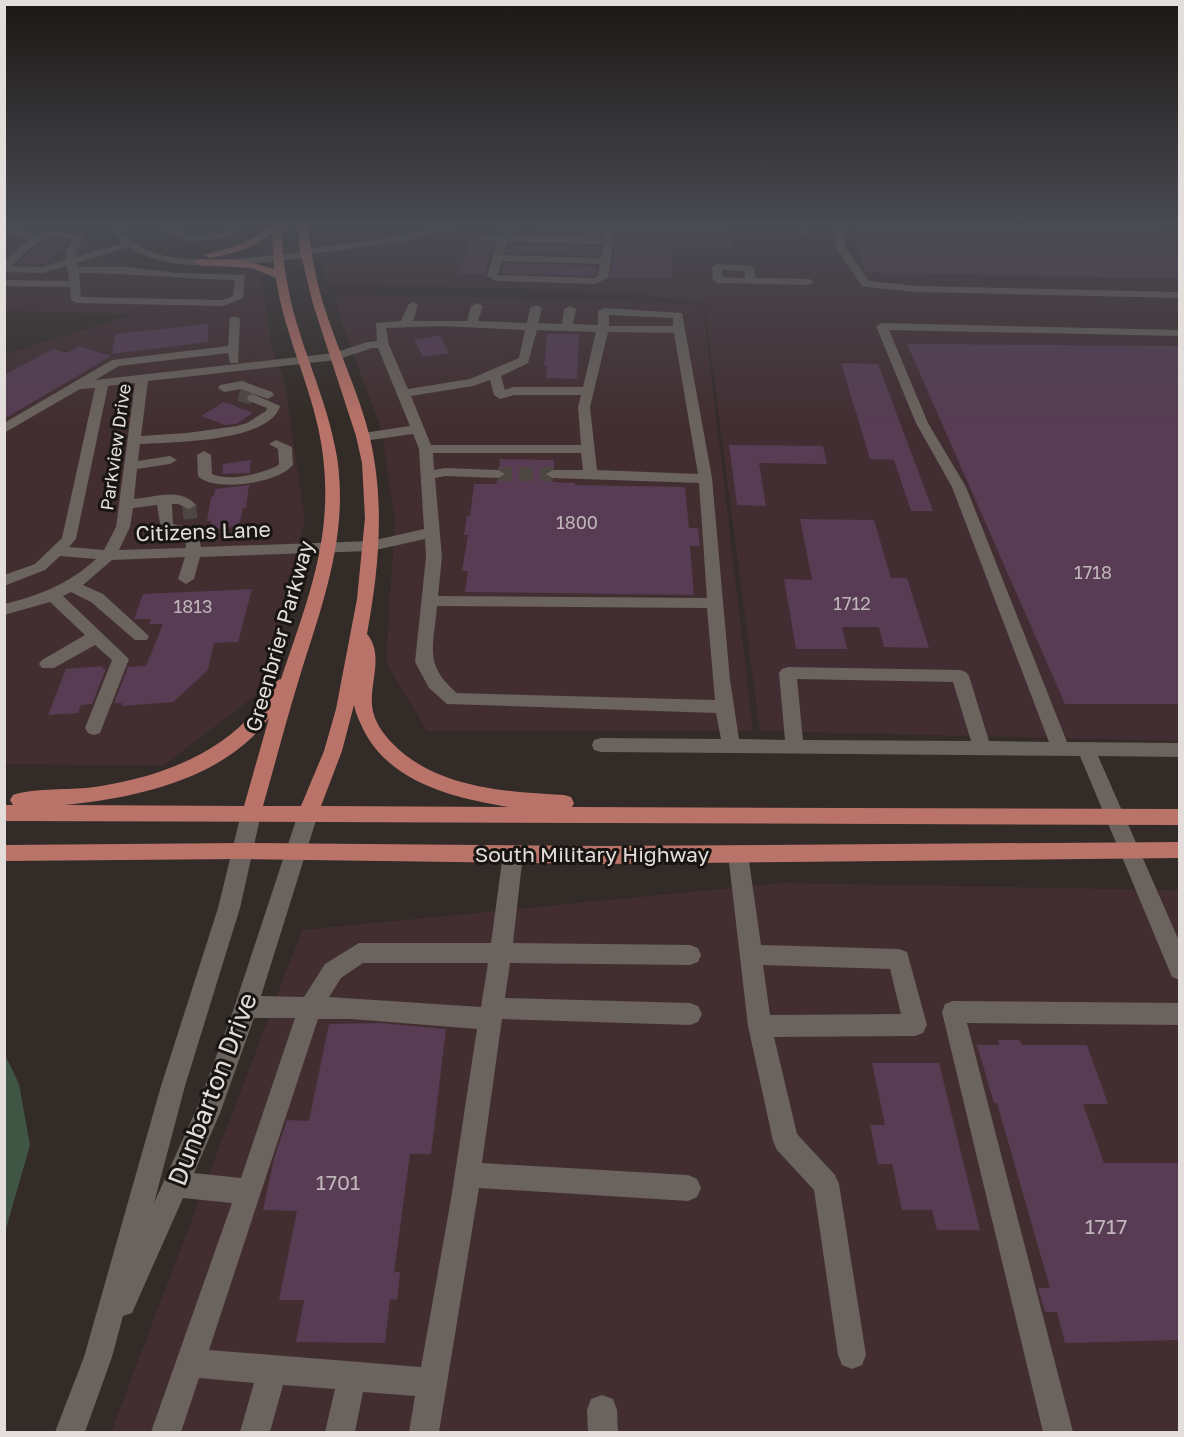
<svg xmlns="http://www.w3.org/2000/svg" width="1184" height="1437" font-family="'Golos Text',sans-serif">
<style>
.commercial{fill:#422e31}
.industrial{fill:#422e32}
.green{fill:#405645}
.building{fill:#573c53}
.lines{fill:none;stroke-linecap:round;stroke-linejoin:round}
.minor-tunnel{stroke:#4d4642;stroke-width:14;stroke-dasharray:14 7;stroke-linecap:butt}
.minor{fill:#6b635d;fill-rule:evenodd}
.major{fill:#ba7368;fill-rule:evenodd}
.labels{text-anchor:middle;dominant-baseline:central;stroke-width:6;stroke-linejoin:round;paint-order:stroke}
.far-street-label{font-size:18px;fill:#e3dedb;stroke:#181512}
.number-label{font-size:18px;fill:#c0b6b9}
.street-label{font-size:21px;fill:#e3dedb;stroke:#181512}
.near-number-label{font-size:21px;fill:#c0b6b9}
.near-street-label{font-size:26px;fill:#e3dedb;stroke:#181512}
</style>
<rect width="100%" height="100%" fill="#322b27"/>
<g class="commercial">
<path d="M5,223H35L67,227L130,266L179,273L259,271L273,350L285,384L305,521L265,688L163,766L5,764V354L135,314L5,311Z"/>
<path d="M144,223H248L242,238L232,242L195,245L180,243Z"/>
<path d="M478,223H626L621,279L613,281L611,291L326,284L320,257L428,237Z"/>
<path d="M335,294L703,304L753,731H427L386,663L395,521L381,428L340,319Z"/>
<path d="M782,883L1179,890V1432H111L302,930Z"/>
</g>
<g class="industrial">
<path d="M312,223H478L428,237L314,258Z"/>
<path d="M626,223H1179V741L760,731L704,303L611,291L613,279L621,278Z"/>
</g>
<path class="green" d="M5,1055L19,1084L30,1145L5,1232Z"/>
<g class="building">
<path d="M618,223H730L733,248L672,246V279L610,278Z"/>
<path d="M850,223H1152L1179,256V279L865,272Z"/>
<path d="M534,224L563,225L569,228L603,229L602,236L513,234L514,232H532Z"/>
<path d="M56,239L69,241L46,263H18L41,242Z"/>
<path d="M469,242L494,243L485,274H459Z"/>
<path d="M509,244L600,246L599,256L506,253Z"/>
<path d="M504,263L597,266L596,274L594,276L501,273Z"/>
<path d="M208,324V342L112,354L115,334Z"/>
<path d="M547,334H579L577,379L546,378L547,366H544Z"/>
<path d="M440,335L449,353L423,357L414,340Z"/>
<path d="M907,344L1179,346V704H1065Z"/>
<path d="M79,346L111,356L4,419V375L49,351L53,349L67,353Z"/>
<path d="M841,363L878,364L933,511H911L894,460L870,459Z"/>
<path d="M224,402L253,413L236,424L225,425L201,416Z"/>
<path d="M729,445L823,446L827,464L759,463L766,506L737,505Z"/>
<path d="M500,459L554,460V468L544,473L552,482L575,483V485L685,487L689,528H698L700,546H690L694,595L465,592L468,571H462L468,535H464L467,516H470L474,484H496L497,480L506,476V472L499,468Z"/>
<path d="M251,460L250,473L223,474V464Z"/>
<path d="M249,485L246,508H243L239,526L210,530L211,521H207L211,497L214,496L215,489Z"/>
<path d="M800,519L874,520L891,578H907L929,648L884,647L879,627H842L847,649H796L784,579L812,580Z"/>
<path d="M252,589L238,642L214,643L208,670L173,702L121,706L122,703H114L128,667L146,666L163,624H149L151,619H134L143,594Z"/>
<path d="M103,666L102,669H106L92,704L81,705L78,713L48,715L66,669Z"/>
<path d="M380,1023L446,1029L431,1154H410L394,1272H400L397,1300L390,1299L385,1343L296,1342L304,1300H279L297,1211L263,1210L274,1159L287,1120L309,1121L329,1024Z"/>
<path d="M998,1040H1020L1022,1045H1087L1108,1104H1083L1104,1163H1179V1340L1065,1343L1057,1312H1045L1038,1288H1050L997,1103H994L977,1045H999Z"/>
<path d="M872,1063H939L980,1230H937L932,1210H902L892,1164H878L870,1125H885Z"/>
</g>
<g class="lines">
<g class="minor-tunnel">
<path d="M239,394L253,398"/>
<path d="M498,474H553"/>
<path d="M189,505L192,532"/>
</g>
<g class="minor">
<path d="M118,223L123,226L124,234C131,240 138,246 147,250C189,268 255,257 300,252L305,249L401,236L455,223H471L401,242L310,254L305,258C254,263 173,277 129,247L77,263V267H128L176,273L245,275L243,298L223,306L76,303L71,300L70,287L4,286V280L69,281L67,266L43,273L4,272V261L30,239L4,233V227L37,235L56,231L81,235L83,240L75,252L76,257L123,243L114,235L113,226ZM56,237L73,239L65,252L66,260L42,267L11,266L40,240ZM79,273C131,273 183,279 235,280L233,296L222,300L81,297Z"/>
<path d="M159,223H169L168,226L190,235L223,233L228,223H238L230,238L189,241L160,229Z"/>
<path d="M515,223H529L510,231L509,236L604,238L606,227L569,226L564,223H616L608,278L595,284L496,281L487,276L497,241H484L479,238L484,235H499L503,227ZM507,242L603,244L601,258L503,255ZM502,261L600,264L598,276L594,278L498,275Z"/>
<path d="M745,223H758L748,228H742L740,226Z"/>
<path d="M798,223H808V236H802Z"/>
<path d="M831,223H841L846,248L869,281L917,286L1180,292V298L917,292L866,287L862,286L836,248Z"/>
<path d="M1170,223H1180V230Z"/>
<path d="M717,264L753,266L756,278L809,279L814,282L809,285L718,283L713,280L712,267ZM722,270L745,271V278L723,277Z"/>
<path d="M413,302L418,305L413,321H467L471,306L477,303L483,306L478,321L527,323L530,308L536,305L542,308L538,323L562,324L564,309L570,306L576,309L573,324L598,325V311L604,308L682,313L712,478L730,680L739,739L785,740L779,673L782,669L788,667L960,670L966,672L969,676L989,741L1049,742L952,487L916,423L876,326L882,323L1180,330V336L889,330L928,423L966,487L1067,742L1180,743V757L1098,756L1180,943V980L1172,977L1169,970L1080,756L601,752L594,750L592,745L594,740L601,738L721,739L716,713L447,704L429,688L415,662L426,557L425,539L371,551L200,557L194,579L186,584L178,579L185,557L112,560L83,585L103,594L149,636L147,640H135L91,602L71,592L63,596L129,659L100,733L94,735L88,733L85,728L112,660L95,645L54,668H42L39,664L42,660L85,635L50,602L4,615V604C39,596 70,583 96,559L60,556L45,570L4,586V575L35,564L62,538L95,388L80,389L4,433V423L112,360L228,346L230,317H238L240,319L238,363H230L228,353L119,366L95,380L334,353L367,342L377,341L376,323L401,321L408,305ZM609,315L673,318V326H609ZM439,326L525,330L519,358L470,379L408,389L389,345L386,328ZM537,330L596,332L583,387H513L505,390L501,376L528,363ZM608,332L674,333L698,474L597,470L590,407ZM372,348H378L410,426L363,433L356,437L363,441L413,434L419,449L424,529L371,541L201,547L197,529L173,524L172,504H178L189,509L196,505C181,487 154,497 134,499L137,469L170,464L177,460L170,456L138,461L140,444C172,442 270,442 280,406L253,394L249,395L247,398L249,401L267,408L266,411L247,423L237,426L187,433L141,436L148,381L336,360ZM490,380L494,395L500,399L514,395H581L578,407L581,445H431L411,396L473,386ZM135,383L116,527L104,550L69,547L76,539L108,386ZM433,453H581L583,470H553L546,474L553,478L699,483L707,598L438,596L442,557L435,478L445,476L498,478L505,474L498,470L445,468L434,470ZM157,505L161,529L170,534L185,536L186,548L119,550L130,527L133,508ZM437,606L707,608L715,700L457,693C423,664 434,646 437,606ZM797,679L953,682L971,741L803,740Z"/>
<path d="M242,381L272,392L274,395L268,399L241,389L224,392L218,388L220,385Z"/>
<path d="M276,440L292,447L293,465C279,483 214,493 198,476L197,455L204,451L211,455L212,474C230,482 259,474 277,466L279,464L278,449L269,444Z"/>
<path d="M251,806L258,808L261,814L240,908L185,1086L154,1203L197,1108L232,1014L298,814L301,808L308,806L315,808L318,814L261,996L304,997L325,964L359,943H491L503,854L506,848L513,845L520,848L523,854L513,943L690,945L698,948L701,955L698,962L690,965L510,963L505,998L690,1003L698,1006L702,1014L698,1022L690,1025L502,1019L482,1163L688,1175L697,1179L701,1188L697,1197L688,1201L479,1188L439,1432H409L415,1396L363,1392L355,1432H325L335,1389L283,1385L270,1432H240L254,1383L199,1378L181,1432H151L232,1203L183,1198L132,1313L123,1316L112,1357L85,1432H55L84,1357L161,1086L218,908L241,814L244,808ZM363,963H488L481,1007L329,997L341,978ZM254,1018H295L241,1178L194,1173L220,1113ZM318,1019H352L477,1029L451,1199L421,1367L209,1350Z"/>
<path d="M738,845L745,848L748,854L761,945L899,949L907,952L927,1025L923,1033L915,1036L774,1037L797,1134L835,1175L839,1184L866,1355L862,1365L852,1369L842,1365L838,1355L814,1190L777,1150L773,1141L748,1026L728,854L731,848ZM763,965L890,969L901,1014L770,1015Z"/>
<path d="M953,1001L1180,1003V1025L967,1023L1073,1432H1043L942,1012L945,1004Z"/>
<path d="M602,1395L613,1399L617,1410L618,1432H588L587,1410L591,1399Z"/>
</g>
<g class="major">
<path d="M270,223H282C282,243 283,262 287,282C297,342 327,396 337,457C349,536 322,605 299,679C286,721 275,764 263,806H301L324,751L336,709L357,599L365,518L362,463L356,436L313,304L300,251L297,223H307C311,250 315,277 323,303C337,349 359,392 370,438C385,503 379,569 367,634C384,654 370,682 372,705C373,720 383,734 393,744C437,788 505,792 564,795L571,797L574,803L572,807L1180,809V825L4,821V805H13L10,800L13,795C33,788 64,790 86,788C146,781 214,759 254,712C262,703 267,691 273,681L281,679C311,590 339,524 318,427C307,377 283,329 276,278L252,268L198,265L193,262L198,259L241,260L274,269L272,232C254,249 233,254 209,258L204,255L242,244L257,235ZM354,705C356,715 360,722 364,731C392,784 455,798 509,807L321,806L342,751ZM269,718L244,806L65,805C136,798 224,779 269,718Z"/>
<path d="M1180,842V858L602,864L242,859L4,861V845L242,843L602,846Z"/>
</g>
</g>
<linearGradient id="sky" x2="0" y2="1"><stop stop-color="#1c1815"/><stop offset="0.53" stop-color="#494a52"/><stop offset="1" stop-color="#494a52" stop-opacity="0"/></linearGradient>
<rect width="1184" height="424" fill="url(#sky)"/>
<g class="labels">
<g class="far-street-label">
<text transform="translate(115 447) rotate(-82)">Parkview Drive</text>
</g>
<g class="number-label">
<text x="577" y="522">1800</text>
<text x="1093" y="572">1718</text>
<text x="852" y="603">1712</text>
<text x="193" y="606">1813</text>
</g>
<g class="street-label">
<text transform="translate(203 531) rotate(-2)">Citizens Lane</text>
<text transform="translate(279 636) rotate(-74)">Greenbrier Parkway</text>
<text x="592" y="854">South Military Highway</text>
</g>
<g class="near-number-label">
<text x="338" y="1182">1701</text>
<text x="1106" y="1226">1717</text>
</g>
<g class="near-street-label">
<text transform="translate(212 1089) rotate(-69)">Dunbarton Drive</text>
</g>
</g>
<rect width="1184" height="1437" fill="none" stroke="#e3dedb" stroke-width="12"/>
</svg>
